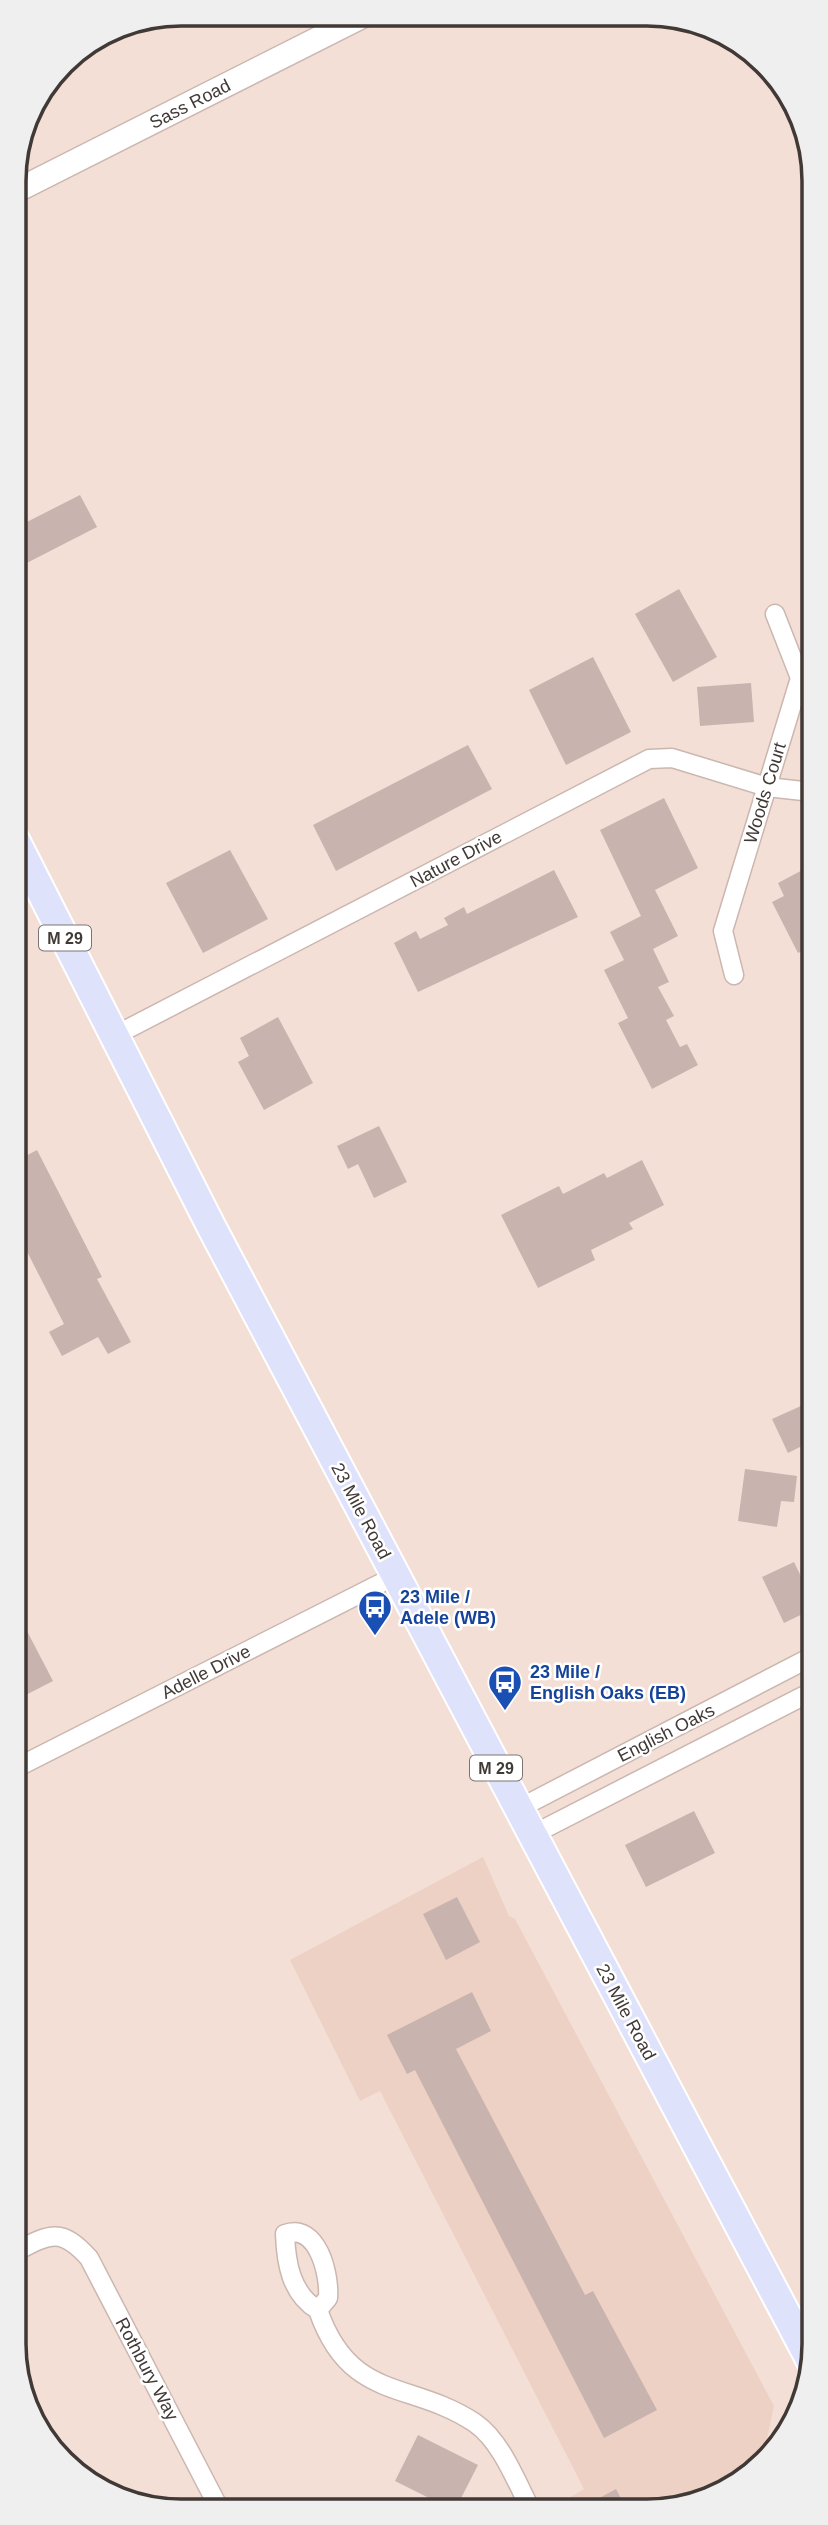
<svg xmlns="http://www.w3.org/2000/svg" width="828" height="2525" font-family="Helvetica,sans-serif">
<style>
.built{fill:#edd1c5}
.building{fill:#c8b3ae}
.lines{fill:none;stroke-linecap:round;stroke-linejoin:round}
.minor-casing{stroke:#cbb7af;stroke-width:21}
.tertiary-casing{stroke:#cbb7af;stroke-width:26}
.primary-casing{stroke:#fff;stroke-width:32}
.minor{stroke:#fff;stroke-width:18}
.tertiary{stroke:#fff;stroke-width:23}
.primary{stroke:#dfe2fb;stroke-width:28}
.labels{text-anchor:middle;dominant-baseline:central;stroke-width:5;stroke-linejoin:round;paint-order:stroke}
.shield{fill:#fff;stroke:#7a7472;stroke-width:2}
.shield-label{font-size:16px;font-weight:bold;fill:#413936}
.street-label{font-size:18px;fill:#413936;stroke:#fff}
.transit-label{font-size:18px;font-weight:bold;fill:#164399;stroke:#fff;text-anchor:start}
.rim{fill:none;stroke:#413936;stroke-width:3.5}
</style>
<rect width="100%" height="100%" fill="#f4dfd6"/>
<path class="built" d="M483,1857L509,1916L515,1919L774,2406L762,2462L731,2488L680,2508H552L584,2489L380,2091L360,2101L290,1960Z"/>
<g class="building">
<path d="M80,495L97,527L15,569V528Z"/>
<path d="M679,589L717,657L673,682L635,614Z"/>
<path d="M593,657L631,732L566,765L529,690Z"/>
<path d="M751,683L754,722L700,726L697,687Z"/>
<path d="M468,745L492,789L336,871L313,825Z"/>
<path d="M664,798L698,868L655,890L678,936L653,949L669,982L658,987L674,1016L666,1020L680,1047L687,1044L698,1065L652,1089L618,1023L628,1018L604,970L624,960L610,932L641,916L600,830Z"/>
<path d="M230,850L268,919L203,953L166,883Z"/>
<path d="M812,865V946L798,953L772,902L784,896L778,883Z"/>
<path d="M554,870L578,917L418,992L394,943L416,931L420,939L448,925L444,918L464,907L467,914Z"/>
<path d="M278,1017L313,1083L264,1110L238,1062L249,1056L240,1038Z"/>
<path d="M379,1126L407,1182L374,1198L358,1164L348,1169L337,1146Z"/>
<path d="M37,1150L102,1277L97,1279L131,1342L108,1354L98,1337L62,1356L49,1332L64,1324L16,1230V1161Z"/>
<path d="M642,1160L664,1205L629,1223L633,1229L591,1250L595,1260L538,1288L501,1215L559,1186L563,1194L604,1173L607,1178Z"/>
<path d="M812,1401V1441L788,1453L772,1419Z"/>
<path d="M745,1469L797,1476L794,1502L781,1501L777,1527L738,1521Z"/>
<path d="M794,1562L806,1587L813,1584V1609L784,1623L762,1577Z"/>
<path d="M16,1610L53,1681L16,1700Z"/>
<path d="M694,1811L715,1853L646,1887L625,1845Z"/>
<path d="M457,1897L480,1942L446,1960L423,1914Z"/>
<path d="M472,1992L491,2031L456,2049L585,2295L593,2291L657,2410L604,2438L415,2070L407,2074L387,2035Z"/>
<path d="M418,2435L478,2465L456,2508H449L395,2481Z"/>
<path d="M616,2489L626,2508H581Z"/>
</g>
<g class="lines">
<g class="minor-casing">
<g id="minor">
<path d="M734,975L723,931L800,678L775,614"/>
<path d="M114,1036L649,759L672,758L767,787L812,792"/>
<path d="M16,1768L395,1576"/>
<path d="M518,1809L813,1656"/>
<path d="M532,1835L813,1691"/>
<path d="M17,2251C51,2233 62,2228 89,2258L219,2508"/>
<path d="M318,2310L328,2298C330,2274 317,2222 285,2234C286,2263 291,2294 318,2310C350,2403 411,2380 475,2423C501,2441 516,2481 530,2508"/>
</g>
</g>
<g class="tertiary-casing">
<path id="tertiary" d="M14,192L365,15"/>
</g>
<g class="primary-casing">
<path id="primary" d="M15,840L212,1228L812,2363"/>
</g>
<use href="#minor" class="minor"/>
<use href="#tertiary" class="tertiary"/>
<use href="#primary" class="primary"/>
</g>
<defs>
<g id="bus-pin" transform="scale(1.75)"><path d="M0 17L-7.5 6A9.5 9.5 0 1 1 7.5 6Z" fill="#1a4fb4" stroke="#fff"/><path d="M-5-6H5V4H4V6H2V4H-2V6H-4V4H-5ZM-3.5-4V0h7V-4ZM-3.5 1.2v1.5H-2V1.2ZM2 1.2v1.5H3.5V1.2Z" fill="#fff"/></g>
</defs>
<g fill-rule="evenodd">
<use href="#bus-pin" x="375" y="1607"/>
<use href="#bus-pin" x="505" y="1682"/>
</g>
<g class="labels">
<g class="shield">
<rect x="39" y="925.5" width="52" height="25" rx="5"/>
<rect x="470" y="1755.5" width="52" height="25" rx="5"/>
</g>
<g class="shield-label">
<text x="65" y="938">M 29</text>
<text x="496" y="1768">M 29</text>
</g>
<g class="street-label">
<text transform="translate(190 104) rotate(-27)">Sass Road</text>
<text transform="translate(765 793) rotate(-73)">Woods Court</text>
<text transform="translate(456 859) rotate(-28)">Nature Drive</text>
<text transform="translate(361 1511) rotate(62)">23 Mile Road</text>
<text transform="translate(206 1672) rotate(-27)">Adelle Drive</text>
<text transform="translate(666 1733) rotate(-27)">English Oaks</text>
<text transform="translate(626 2012) rotate(62)">23 Mile Road</text>
<text transform="translate(147 2369) rotate(62)">Rothbury Way</text>
</g>
<g class="transit-label">
<text x="400" y="1597">23 Mile /<tspan x="400" dy="21">Adele (WB)</tspan></text>
<text x="530" y="1672">23 Mile /<tspan x="530" dy="21">English Oaks (EB)</tspan></text>
</g>
</g>
<path d="M0 0H828V2525H0ZM181 26H647A155 155 0 0 1 802 181V2344A155 155 0 0 1 647 2499H181A155 155 0 0 1 26 2344V181A155 155 0 0 1 181 26Z" fill="#f0efef" fill-rule="evenodd"/>
<path class="rim" d="M181 26H647A155 155 0 0 1 802 181V2344A155 155 0 0 1 647 2499H181A155 155 0 0 1 26 2344V181A155 155 0 0 1 181 26Z"/>
</svg>
